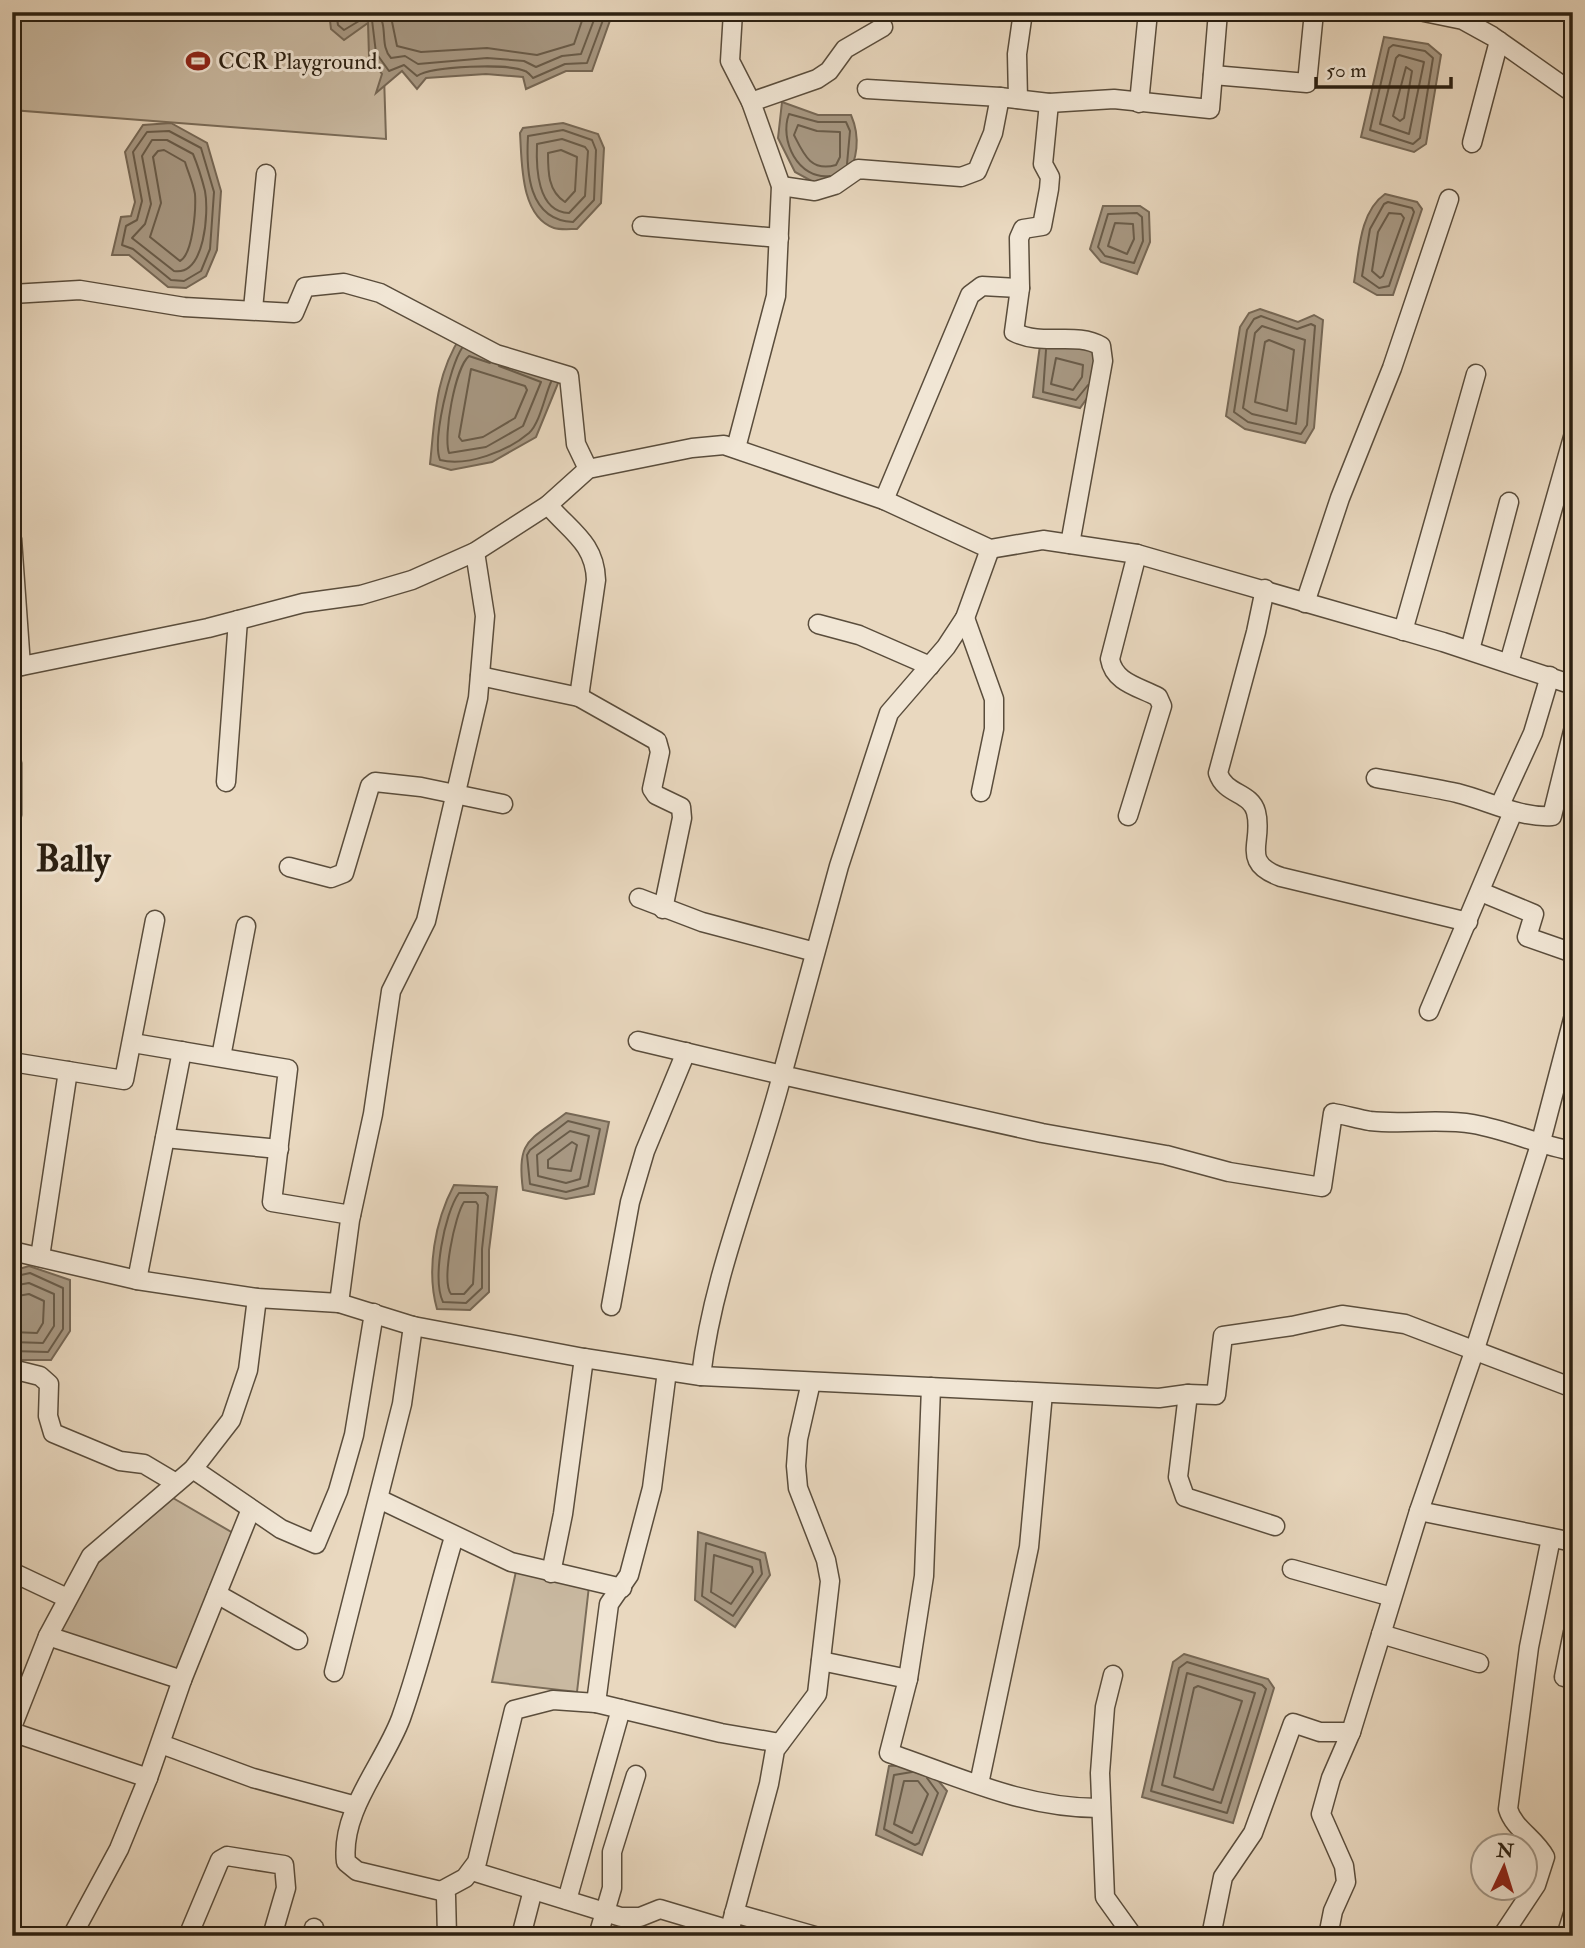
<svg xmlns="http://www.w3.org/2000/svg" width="1585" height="1948" font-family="'IM FELL Double Pica',serif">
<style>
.green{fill:#c9b9a1;stroke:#7a6c59;stroke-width:2}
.water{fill:#a89984;stroke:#766856;stroke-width:2}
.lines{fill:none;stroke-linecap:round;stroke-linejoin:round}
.shore{stroke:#695c4a;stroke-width:2}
.minor-casing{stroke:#5a4d3c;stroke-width:21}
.minor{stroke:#f1e6d5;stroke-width:18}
.labels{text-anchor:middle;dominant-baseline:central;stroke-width:6;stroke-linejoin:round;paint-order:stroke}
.poi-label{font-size:23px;fill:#2a1f11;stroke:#f1e6d5;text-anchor:start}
.town-label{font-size:37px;font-weight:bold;fill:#2a1f11;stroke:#f1e6d5}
</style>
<rect width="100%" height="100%" fill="#e9d8bf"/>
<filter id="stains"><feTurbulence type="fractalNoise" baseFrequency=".00286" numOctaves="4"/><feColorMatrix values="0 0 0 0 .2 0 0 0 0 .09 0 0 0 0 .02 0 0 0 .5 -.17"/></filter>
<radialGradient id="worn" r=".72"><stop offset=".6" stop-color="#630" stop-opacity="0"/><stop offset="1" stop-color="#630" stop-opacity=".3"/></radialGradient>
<g class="green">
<path d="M12,12H382L386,139L12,110Z"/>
<path d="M173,1498L245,1540L186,1675L60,1632L94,1566Z"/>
<path d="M518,1562L589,1586L577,1692L492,1682Z"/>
</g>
<g class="water">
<path d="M329,12H613L592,71H566L526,89L523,77L486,74L426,78L417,89L402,71L376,93L382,74L369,56L368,23L344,40L331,29Z"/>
<path d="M1384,37L1428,44L1441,55L1426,144L1414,152L1361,137Z"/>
<path d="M782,102L818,115H851C861,138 857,159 846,181L817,184L795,172L778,138Z"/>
<path d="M171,123L207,143L221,191L217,250L206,276L186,288L168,287L129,255H112L121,217L131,216L135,202L125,152L143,125Z"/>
<path d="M563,123L598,134L604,148L601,203L577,229C570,229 560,230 554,228C520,216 522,162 520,133L523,128Z"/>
<path d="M1385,194L1417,202L1422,209L1393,295H1377L1354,282C1359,254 1359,212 1385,194Z"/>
<path d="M1103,206H1140L1149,212L1150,242L1137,274L1101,262L1090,249Z"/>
<path d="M1260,309L1298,322L1314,315L1323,320L1314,428L1305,443L1245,429L1226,416L1240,327L1249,313Z"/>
<path d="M461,336L563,371L536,437L492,462L451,470L430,464C435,417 435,376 461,336Z"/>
<path d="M1041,338L1100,351L1098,383L1080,408L1033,397Z"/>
<path d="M566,1113L609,1122L594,1194L566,1199L523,1190C516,1139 530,1141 566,1113Z"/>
<path d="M454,1185L497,1187L489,1250V1292L470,1310L437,1309C426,1270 435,1221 454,1185Z"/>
<path d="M29,1266L70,1280V1331L51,1360H20L12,1357V1271Z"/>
<path d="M698,1532L765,1553L770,1575L735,1627L695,1600Z"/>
<path d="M1184,1654L1268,1679L1274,1688L1233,1823L1142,1797L1173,1662Z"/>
<path d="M925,1765L947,1791L922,1855L876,1835L889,1766Z"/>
</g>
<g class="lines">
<g class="shore">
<path d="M336,12L338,25L344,30L364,18L372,20L376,53L389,71L404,65L417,76C431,66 508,63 525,71C528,72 530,75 533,78L565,64L587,63L606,12"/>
<path d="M377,12C389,26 379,45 391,58L405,56L418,64L487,58L524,61L536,67L562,56L581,54L597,12"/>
<path d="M390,12L397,46L421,52L487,48L537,55L574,44L585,12"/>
<path d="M1393,45L1425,51L1433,58L1420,138L1413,144L1370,130L1389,48Z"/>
<path d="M1399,55L1424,62L1409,134L1380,124L1396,58Z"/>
<path d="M1406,67L1412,71L1404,118L1400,121L1393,116Z"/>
<path d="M798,125L817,131L840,132V157L836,165C811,172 804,155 794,135Z"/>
<path d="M563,130L592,140L596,150L594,200L573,222C528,220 526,171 528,136Z"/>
<path d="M169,131L201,148L214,192L210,249L201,271L184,281L171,280L133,249L122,245L126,226L137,220L142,201L133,152L147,132Z"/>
<path d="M562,139L585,147L588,151L585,196L569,213C537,212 536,167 537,144Z"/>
<path d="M152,140H167L193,154C198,166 202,179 205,191C209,212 205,276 174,271L132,238L145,224L151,204L142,156Z"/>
<path d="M164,150L185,162C188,172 193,183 195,194C196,209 193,254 180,261L150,237L161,203L153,157L158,151Z"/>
<path d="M561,150L577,157L575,191L565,202C548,191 548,172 548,153Z"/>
<path d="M830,176C798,180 779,140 789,114L818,122H846L850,131L847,164"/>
<path d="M1388,202L1412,208L1414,212L1389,286L1379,288L1362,276L1370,229L1384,204Z"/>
<path d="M1137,213L1142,217L1143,241L1134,263L1105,256L1098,247L1108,214Z"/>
<path d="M1389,213L1401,214L1404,218L1383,276L1380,278L1372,271L1378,232Z"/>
<path d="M1115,223L1133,224L1134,239L1127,254L1108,246Z"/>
<path d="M1261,316L1297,329L1311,324L1315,326L1307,425L1301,434L1248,422L1234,412L1247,330L1254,319Z"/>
<path d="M1262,326L1305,340L1296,424L1252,414L1243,408L1255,333Z"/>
<path d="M1269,340L1294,350L1287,411L1255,402L1265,342Z"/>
<path d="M462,348C450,366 432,440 440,460C467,467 508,451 529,433C540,423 545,395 551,382"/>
<path d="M1046,350L1043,392L1076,400L1088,385"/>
<path d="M1056,358L1083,365L1082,377L1073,390L1051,384Z"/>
<path d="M490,363L469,356C455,368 443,436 449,453L486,447L523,426L541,382L499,366"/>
<path d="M471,369L525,386L527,390L515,418L483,437L462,441L459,437Z"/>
<path d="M568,1121L600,1129L588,1186L566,1192L530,1184L527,1155L530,1150Z"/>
<path d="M570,1131L589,1136L580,1179L566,1183L538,1176L537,1155Z"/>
<path d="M572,1142L577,1145L571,1171L548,1168V1160Z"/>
<path d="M459,1193H485L488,1196L482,1249V1288L466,1303L443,1302C432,1279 444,1214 459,1193Z"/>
<path d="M464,1202H476L478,1205L473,1284L464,1294H451C441,1281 455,1215 464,1202Z"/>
<path d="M12,1277L30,1273L63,1288V1329L48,1352L12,1351"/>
<path d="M12,1286L29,1283L54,1294V1326L43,1343L12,1342"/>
<path d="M12,1297L29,1294L44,1301L43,1323L37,1333L12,1332"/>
<path d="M706,1543L760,1560L762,1574L733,1616L702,1596Z"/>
<path d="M714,1555L752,1567L753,1572L731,1604L711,1592Z"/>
<path d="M1187,1662L1262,1685L1266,1689L1227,1813L1151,1791L1179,1668Z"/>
<path d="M1187,1673L1255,1693L1221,1803L1162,1785Z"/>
<path d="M1198,1686L1242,1701L1213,1790L1174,1777L1194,1688Z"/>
<path d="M912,1772L894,1775L884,1829L915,1845L919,1843L938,1793L927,1778"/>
<path d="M904,1781H918L928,1794L912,1833L894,1824Z"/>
</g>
<g class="minor-casing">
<g id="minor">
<path d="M733,12L730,61L751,102L781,186L776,296L736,448"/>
<path d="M1424,12L1463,20L1492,36L1573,93"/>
<path d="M1213,75L1307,83L1314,12"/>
<path d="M867,89L1000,97"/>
<path d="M1018,99L1017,54L1023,12"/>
<path d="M751,102L817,79L829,71L845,49L883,27"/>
<path d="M1049,103L1043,164L1050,177L1049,189L1042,226L1023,229L1019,238L1020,288L1014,332C1043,347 1075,331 1101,346L1103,361L1070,544"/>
<path d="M1139,103L1148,12"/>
<path d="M1472,143L1499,41"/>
<path d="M781,186L815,191L835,185L858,169L961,177L977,171L993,133L1000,97L1049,103L1114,99L1210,109L1218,12"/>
<path d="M642,226L779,238"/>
<path d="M12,294L80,290L184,307L294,313L305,287L344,283L380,293L496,354L569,376L576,444L588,469"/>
<path d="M253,309L266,174"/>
<path d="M884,500L970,295L982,286L1020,288"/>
<path d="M548,505C570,531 595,543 596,580L579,697"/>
<path d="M12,539L21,666"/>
<path d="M990,549L965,618L946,647L889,713L839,866L782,1075L1042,1133L1166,1155L1229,1172L1322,1187L1333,1113C1345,1115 1358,1119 1370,1121C1404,1125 1439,1118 1473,1124C1508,1130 1538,1145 1573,1151"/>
<path d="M1265,589L1256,632L1218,773C1225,795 1251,792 1256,812C1264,842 1239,862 1281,877L1468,922"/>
<path d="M1305,603L1340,498L1392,368L1449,199"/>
<path d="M965,618L994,699V729L981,792"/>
<path d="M818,624L859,635L930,666"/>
<path d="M1403,631L1476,374"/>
<path d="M1470,650L1509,502"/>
<path d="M1509,663L1573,437"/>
<path d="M12,668L208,628L303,603L361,595L412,580L475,552L548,505L588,469L692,448L724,445L884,500L990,549L1043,540L1137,554L1443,642L1573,685"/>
<path d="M480,676L579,697L657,741L660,752L652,789L656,795L681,807L682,818L663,909"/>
<path d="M12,763V815"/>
<path d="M1376,778C1403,783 1430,787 1457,793C1489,801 1519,818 1552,816L1573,731"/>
<path d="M226,782L238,620"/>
<path d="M1500,805L1533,733L1550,676"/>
<path d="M1128,816L1162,706L1158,697C1140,687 1114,683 1110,659L1137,554"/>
<path d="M289,867L331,878L344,873L370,786L375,782L421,787L503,804"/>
<path d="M1481,892L1534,914L1527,937L1573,953"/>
<path d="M639,898L702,922L815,952"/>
<path d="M1429,1011L1513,812"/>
<path d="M638,1041L782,1075C756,1176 713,1272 701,1376"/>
<path d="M133,1043L288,1069L272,1202L351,1215"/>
<path d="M221,1057L246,926"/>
<path d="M12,1062L124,1080L155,920"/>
<path d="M165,1138L279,1149"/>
<path d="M12,1251L137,1280L257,1298L339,1303L413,1326L584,1358L701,1376L1159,1398L1188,1394L1216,1395L1223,1336L1292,1326L1342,1315L1405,1324L1573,1388"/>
<path d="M40,1257L68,1071"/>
<path d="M137,1280L182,1051"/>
<path d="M339,1303L350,1220L373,1114L391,991L426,921L478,698L485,616L475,552"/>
<path d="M611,1306L630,1202L645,1151L686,1052"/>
<path d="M12,1369L40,1376L49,1384L48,1416L53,1433L120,1461L144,1464L176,1483"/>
<path d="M1188,1394L1178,1477L1185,1497L1275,1526"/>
<path d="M193,1469L281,1529L316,1544L338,1491L354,1435L374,1313"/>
<path d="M379,1499L511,1562L622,1588"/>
<path d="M1419,1511L1573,1542"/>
<path d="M1292,1569L1392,1597"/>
<path d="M12,1572L67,1598"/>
<path d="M551,1573L563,1514L584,1358"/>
<path d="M217,1594L298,1640"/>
<path d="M1381,1634L1479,1663"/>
<path d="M48,1636L182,1680L148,1778L119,1849L72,1936"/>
<path d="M821,1661L908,1679L889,1753C959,1777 1026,1809 1101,1808"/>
<path d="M334,1672L402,1404L413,1326"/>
<path d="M1113,1675L1105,1707L1100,1773L1105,1897L1133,1936"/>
<path d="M1564,1677L1573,1632"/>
<path d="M908,1679L924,1576L931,1387"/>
<path d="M182,1680L251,1509"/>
<path d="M596,1703L609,1604L629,1575L652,1488L667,1371"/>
<path d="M12,1727L48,1636L91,1556L193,1469L231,1420L248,1370L257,1298"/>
<path d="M12,1732L148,1778"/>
<path d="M161,1744L253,1778L356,1806"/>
<path d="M979,1784L1029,1547L1043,1393"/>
<path d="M472,1871L621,1917H640L660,1909L730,1930"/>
<path d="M441,1891L465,1878L477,1862L514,1710L553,1700L596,1703L721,1733L780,1743"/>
<path d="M567,1900L621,1709"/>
<path d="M734,1913L815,1936"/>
<path d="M188,1936L220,1860L227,1856L284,1865L286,1888L272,1936"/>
<path d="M312,1936L314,1928"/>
<path d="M447,1936L446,1896L441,1891L357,1871L346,1862C340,1811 384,1764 401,1718C422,1659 436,1597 454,1537"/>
<path d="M521,1936L533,1890"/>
<path d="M598,1936L612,1888V1852L636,1775"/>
<path d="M728,1936L769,1784L775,1750L817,1694L830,1581L826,1560L798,1488L796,1466L798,1439L811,1382"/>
<path d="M1211,1936L1223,1877L1253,1833L1293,1723L1320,1732H1351L1419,1511L1474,1352L1540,1145L1573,1019"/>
<path d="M1328,1936L1333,1911L1346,1882L1344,1866L1321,1814L1331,1778L1351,1732"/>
<path d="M1502,1936L1536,1885L1545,1857C1535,1838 1514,1829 1508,1809L1529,1647L1551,1538"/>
<path d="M1566,1936L1573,1914"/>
</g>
</g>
<use href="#minor" class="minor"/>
</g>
<defs>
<g id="stadium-bare" transform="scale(1.89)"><path d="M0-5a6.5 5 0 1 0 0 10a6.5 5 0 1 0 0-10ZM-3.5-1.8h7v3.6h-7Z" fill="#8f2418" stroke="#f1e6d5" stroke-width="2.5" paint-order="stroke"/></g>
</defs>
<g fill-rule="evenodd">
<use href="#stadium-bare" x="198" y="61"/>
</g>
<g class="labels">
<g class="poi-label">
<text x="218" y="61">CCR Playground.</text>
</g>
<g class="town-label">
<text x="73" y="859">Bally</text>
</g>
</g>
<rect width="1585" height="1948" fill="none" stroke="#e9d8bf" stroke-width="42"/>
<rect x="14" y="14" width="1557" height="1920" fill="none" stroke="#2a1f11" stroke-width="3.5"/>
<rect x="21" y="21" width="1543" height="1906" fill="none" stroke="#2a1f11" stroke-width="2"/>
<g transform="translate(1504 1867) rotate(4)"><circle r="33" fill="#f1e6d5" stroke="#a19687" stroke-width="2"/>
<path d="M0-5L12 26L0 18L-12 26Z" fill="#8f2418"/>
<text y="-10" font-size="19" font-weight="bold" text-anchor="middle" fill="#2a1f11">N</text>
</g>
<path d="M1316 77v10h135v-10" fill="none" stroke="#2a1f11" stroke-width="3.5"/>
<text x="1326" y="77" font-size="21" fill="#2a1f11" stroke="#f1e6d5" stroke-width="5" paint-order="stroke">50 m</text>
<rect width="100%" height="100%" filter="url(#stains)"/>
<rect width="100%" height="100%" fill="url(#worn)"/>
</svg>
